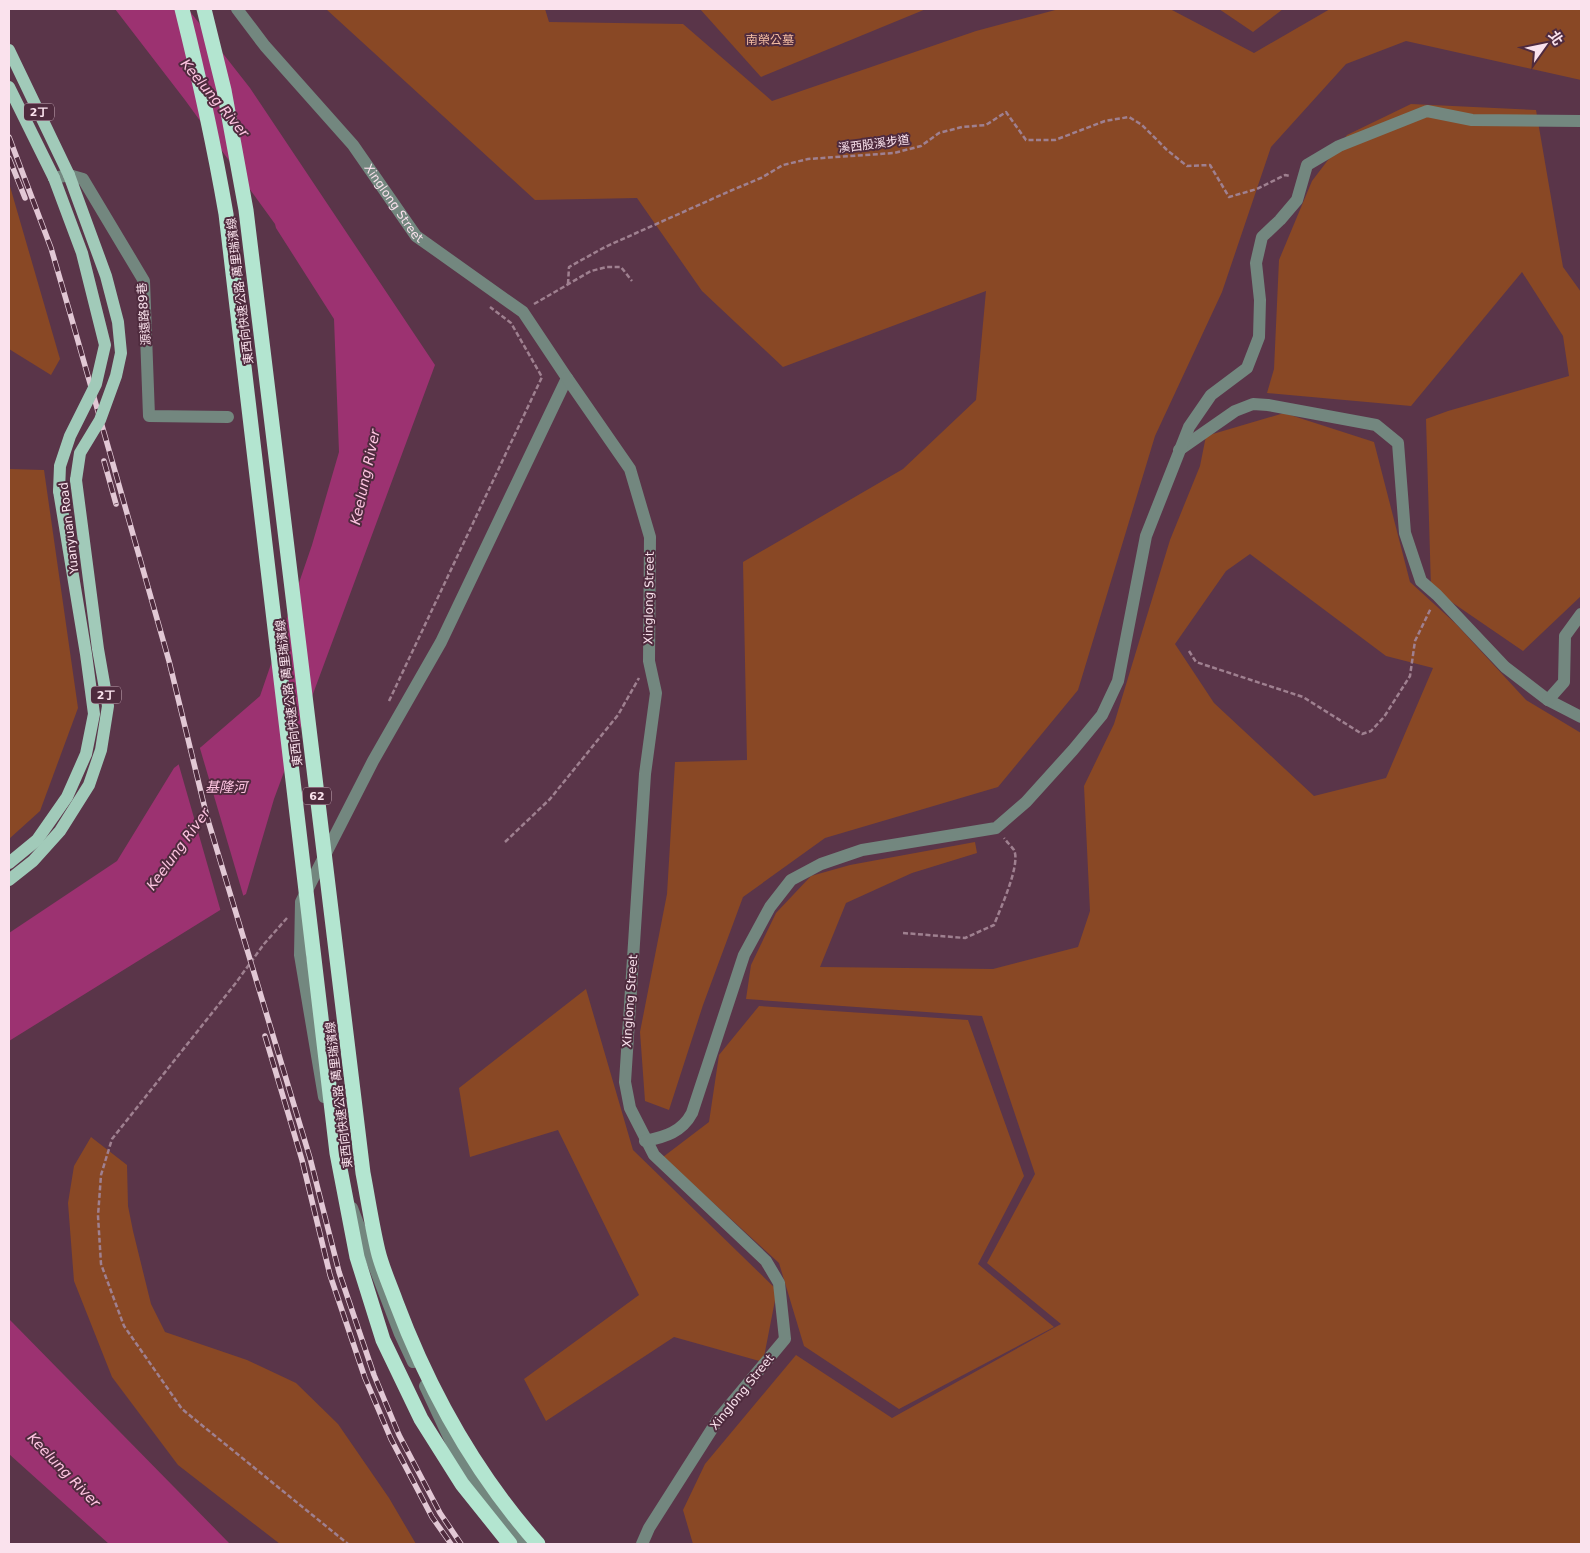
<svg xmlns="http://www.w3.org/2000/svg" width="1590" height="1553" font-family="'DejaVu Sans','Noto Sans TC',sans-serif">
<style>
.green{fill:#894825;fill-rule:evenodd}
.water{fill:#9c3271}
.pier{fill:#5a3549}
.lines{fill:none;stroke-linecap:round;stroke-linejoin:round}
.path{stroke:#9f8090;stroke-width:2.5;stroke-dasharray:5 2.5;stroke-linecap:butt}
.minor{stroke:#73877f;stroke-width:12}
.major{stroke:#a1cab9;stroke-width:12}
.rail-casing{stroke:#e2c8d5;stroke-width:5.5}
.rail{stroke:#4f2b3e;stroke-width:4;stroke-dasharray:11;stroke-linecap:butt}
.major-bridge{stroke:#a1cab9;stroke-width:12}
.highway-bridge{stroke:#b3e5d0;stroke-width:15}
.labels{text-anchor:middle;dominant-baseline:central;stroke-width:4;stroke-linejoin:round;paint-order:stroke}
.shield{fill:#4f2b3e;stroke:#c7abb8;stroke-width:1}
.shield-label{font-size:11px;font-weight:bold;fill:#fae2ed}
.park-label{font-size:12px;fill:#f5bea3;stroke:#4f2b3e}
.street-label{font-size:12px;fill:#fae2ed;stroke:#4f2b3e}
.water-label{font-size:14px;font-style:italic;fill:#fec5e1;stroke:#4f2b3e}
</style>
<rect width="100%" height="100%" fill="#5a3549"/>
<g class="green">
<path d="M326,9H545L549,22L683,24L772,101L976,31L1059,9H1170L1254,53L1330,9H1581V80L1406,41L1346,64L1271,147L1222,292L1155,436L1078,690L998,787L825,838L743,897L703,1005L669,1110L645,1101L640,1032L667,894L675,762L747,760L743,562L903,469L976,400L986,291L783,367L702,291L637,198L535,200Z"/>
<path d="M700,9H926L761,77Z"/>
<path d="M1219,9H1283L1253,32Z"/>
<path d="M1411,104L1536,110L1563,267L1581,292V596L1523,651L1431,588L1426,419L1448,411L1569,376L1563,336L1522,272L1411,406L1267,393L1274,369L1279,260L1312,181L1347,135Z"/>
<path d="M9,183L60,359L51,375L9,349Z"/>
<path d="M1284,413L1374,442L1410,582L1456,624L1526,700L1581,733V1544H693L683,1510L705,1464L796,1355L892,1418L1061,1324L987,1263L1035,1174L982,1016L746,999L751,965L776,913L811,876L850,865L975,842L977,853L912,873L846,903L820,967L993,969L1078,947L1090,911L1084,786L1114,724L1170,540L1200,466L1206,436ZM1250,554L1386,656L1433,668L1386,778L1314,796L1214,703L1175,644L1226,571Z"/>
<path d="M9,469L44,470L78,708L40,811L9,839Z"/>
<path d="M586,989L633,1150L777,1290L763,1362L674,1337L546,1421L524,1379L639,1295L558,1130L470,1157L459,1088Z"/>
<path d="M759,1006L968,1020L1024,1176L978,1264L1054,1327L899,1409L804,1346L779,1263L663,1157L709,1122L719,1055Z"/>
<path d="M91,1137L127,1165L128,1206L133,1231L151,1304L165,1332L247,1360L296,1383L338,1424L389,1498L416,1544H280L178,1465L112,1377L74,1281L68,1203L74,1166Z"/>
</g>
<g class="water">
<path d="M115,9H188L250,88L435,365L274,799L246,894L9,1041V933L117,861L174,768L201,747L260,696L312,545L339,452L334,319L276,228L275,224L185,100Z"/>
<path d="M9,1319L230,1544H109L9,1454Z"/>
</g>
<path class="pier" d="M199,745L244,898L221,912L178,762Z"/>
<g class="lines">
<g class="path">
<path d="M568,284L569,267L605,247L730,191L761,178L783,165L808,159L894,153L921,146L939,133L962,127L986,125L1006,112L1026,140H1055L1105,121L1129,117L1142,125L1167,150L1187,166L1210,165L1229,197L1257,189L1285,175L1290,176"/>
<path d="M534,304L591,271L607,267H621L632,281"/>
<path d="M1189,651L1196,662L1303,697L1362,734L1371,731L1384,717L1410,676L1415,641L1431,608"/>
<path d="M389,701L542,377L511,323L490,307"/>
<path d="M505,842L550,799L618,715L639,678"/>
<path d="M287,918L264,944L235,984L112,1139L101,1175L98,1216L101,1264L124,1326L182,1409L348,1544"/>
<path d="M903,933L965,938L994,925C1000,909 1021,865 1014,850C1011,846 1007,842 1004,838"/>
</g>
<g class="minor">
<path id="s1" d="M237,9L265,46L353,145L416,236L523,312L567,378L441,642L373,761L301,902L300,955L324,1097"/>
<path d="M54,178L69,175L83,179L144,281L149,416L228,417"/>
<path d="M567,378L630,469L650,537L649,661L656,693L645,774L625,1082L630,1108L654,1155L766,1261L779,1283L785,1339L719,1418L649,1528L642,1544"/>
<path d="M1179,450L1235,411L1253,404L1268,405L1376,425L1398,443L1405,533L1421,581L1437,595L1505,667L1548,700L1581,717"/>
<path d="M1548,700L1564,682L1565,636L1581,614"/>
<path d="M645,1141C665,1137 682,1132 692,1113L744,955L770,907L791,880L821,864L862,850L996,828L1026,802L1073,750L1102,715L1118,681L1146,536L1189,427L1211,395L1247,368L1259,337L1260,300L1256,263L1262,237L1280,220L1297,200L1307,165L1339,146L1427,111L1472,120L1581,121"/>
<path d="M352,1208L400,1334L413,1362"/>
<path d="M425,1386L453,1446L489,1502L522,1544"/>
</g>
<g class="major">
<path d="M9,50L69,175"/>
<path d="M9,87L54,178"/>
<path d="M9,863L37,840L67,797L86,754L94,714L86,654L59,491"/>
<path d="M9,880L33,861L60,831L89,785L101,750L108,706L98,649L76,480"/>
</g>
<g class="rail-casing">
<g id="rail">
<path d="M9,137L51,248L72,320L169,661L207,817L310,1158L339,1272L374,1375L399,1435L440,1513L461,1544"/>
<path d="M9,158L25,198"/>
<path d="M104,461L116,504"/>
<path d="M265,1036L302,1160L330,1275L365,1378L391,1439L432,1517L451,1544"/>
</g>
</g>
<use href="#rail" class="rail"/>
<g class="major-bridge">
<path d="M69,175L106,276L118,322L121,353L116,376L100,420L80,453L76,480"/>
<path d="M54,178L82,253L105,345L96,384L70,436L60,466L59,491"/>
</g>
<g class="highway-bridge">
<path d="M182,9C199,77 214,145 226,214L337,1153L357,1257L383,1340L421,1419L462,1484L510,1544"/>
<path d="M204,9L224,90L246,210L363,1173C368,1199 372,1226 378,1251C382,1268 390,1285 396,1302C429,1390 475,1473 538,1544"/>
</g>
</g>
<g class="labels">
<g class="shield">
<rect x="24" y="103.5" width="30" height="17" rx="4"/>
<rect x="91" y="686.5" width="30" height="17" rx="4"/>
<rect x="303" y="787.5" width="28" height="17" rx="4"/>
</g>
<g class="shield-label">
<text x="39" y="112">2丁</text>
<text x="106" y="695">2丁</text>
<text x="317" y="796">62</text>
</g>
<g class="park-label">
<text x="770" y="40">南榮公墓</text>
</g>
<g class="street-label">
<text transform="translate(874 144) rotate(-7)">溪西股溪步道</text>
<text stroke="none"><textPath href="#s1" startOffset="250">Xinglong Street</textPath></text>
<text transform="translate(240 291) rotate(-97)">東西向快速公路 萬里瑞濱線</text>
<text transform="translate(144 314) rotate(-94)">源遠路89巷</text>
<text transform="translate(69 528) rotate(-97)">Yuanyuan Road</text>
<text transform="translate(649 598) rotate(-89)">Xinglong Street</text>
<text transform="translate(289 693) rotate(-97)">東西向快速公路 萬里瑞濱線</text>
<text transform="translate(630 1001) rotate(-86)">Xinglong Street</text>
<text transform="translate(339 1095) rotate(-97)">東西向快速公路 萬里瑞濱線</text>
<text transform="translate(742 1392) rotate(-51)">Xinglong Street</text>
</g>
<g class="water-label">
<text transform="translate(215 98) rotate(50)">Keelung River</text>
<text transform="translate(365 477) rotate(-78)">Keelung River</text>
<text x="226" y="787">基隆河</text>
<text transform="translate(178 849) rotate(-54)">Keelung River</text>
<text transform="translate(64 1470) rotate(46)">Keelung River</text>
</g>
</g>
<rect width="1590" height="1553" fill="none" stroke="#fae2ed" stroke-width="20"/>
<g transform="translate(1545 45) rotate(57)" stroke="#4f2b3e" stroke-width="4" paint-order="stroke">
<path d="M0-4L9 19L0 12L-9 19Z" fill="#fae2ed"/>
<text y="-8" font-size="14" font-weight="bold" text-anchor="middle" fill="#fae2ed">北</text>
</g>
</svg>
